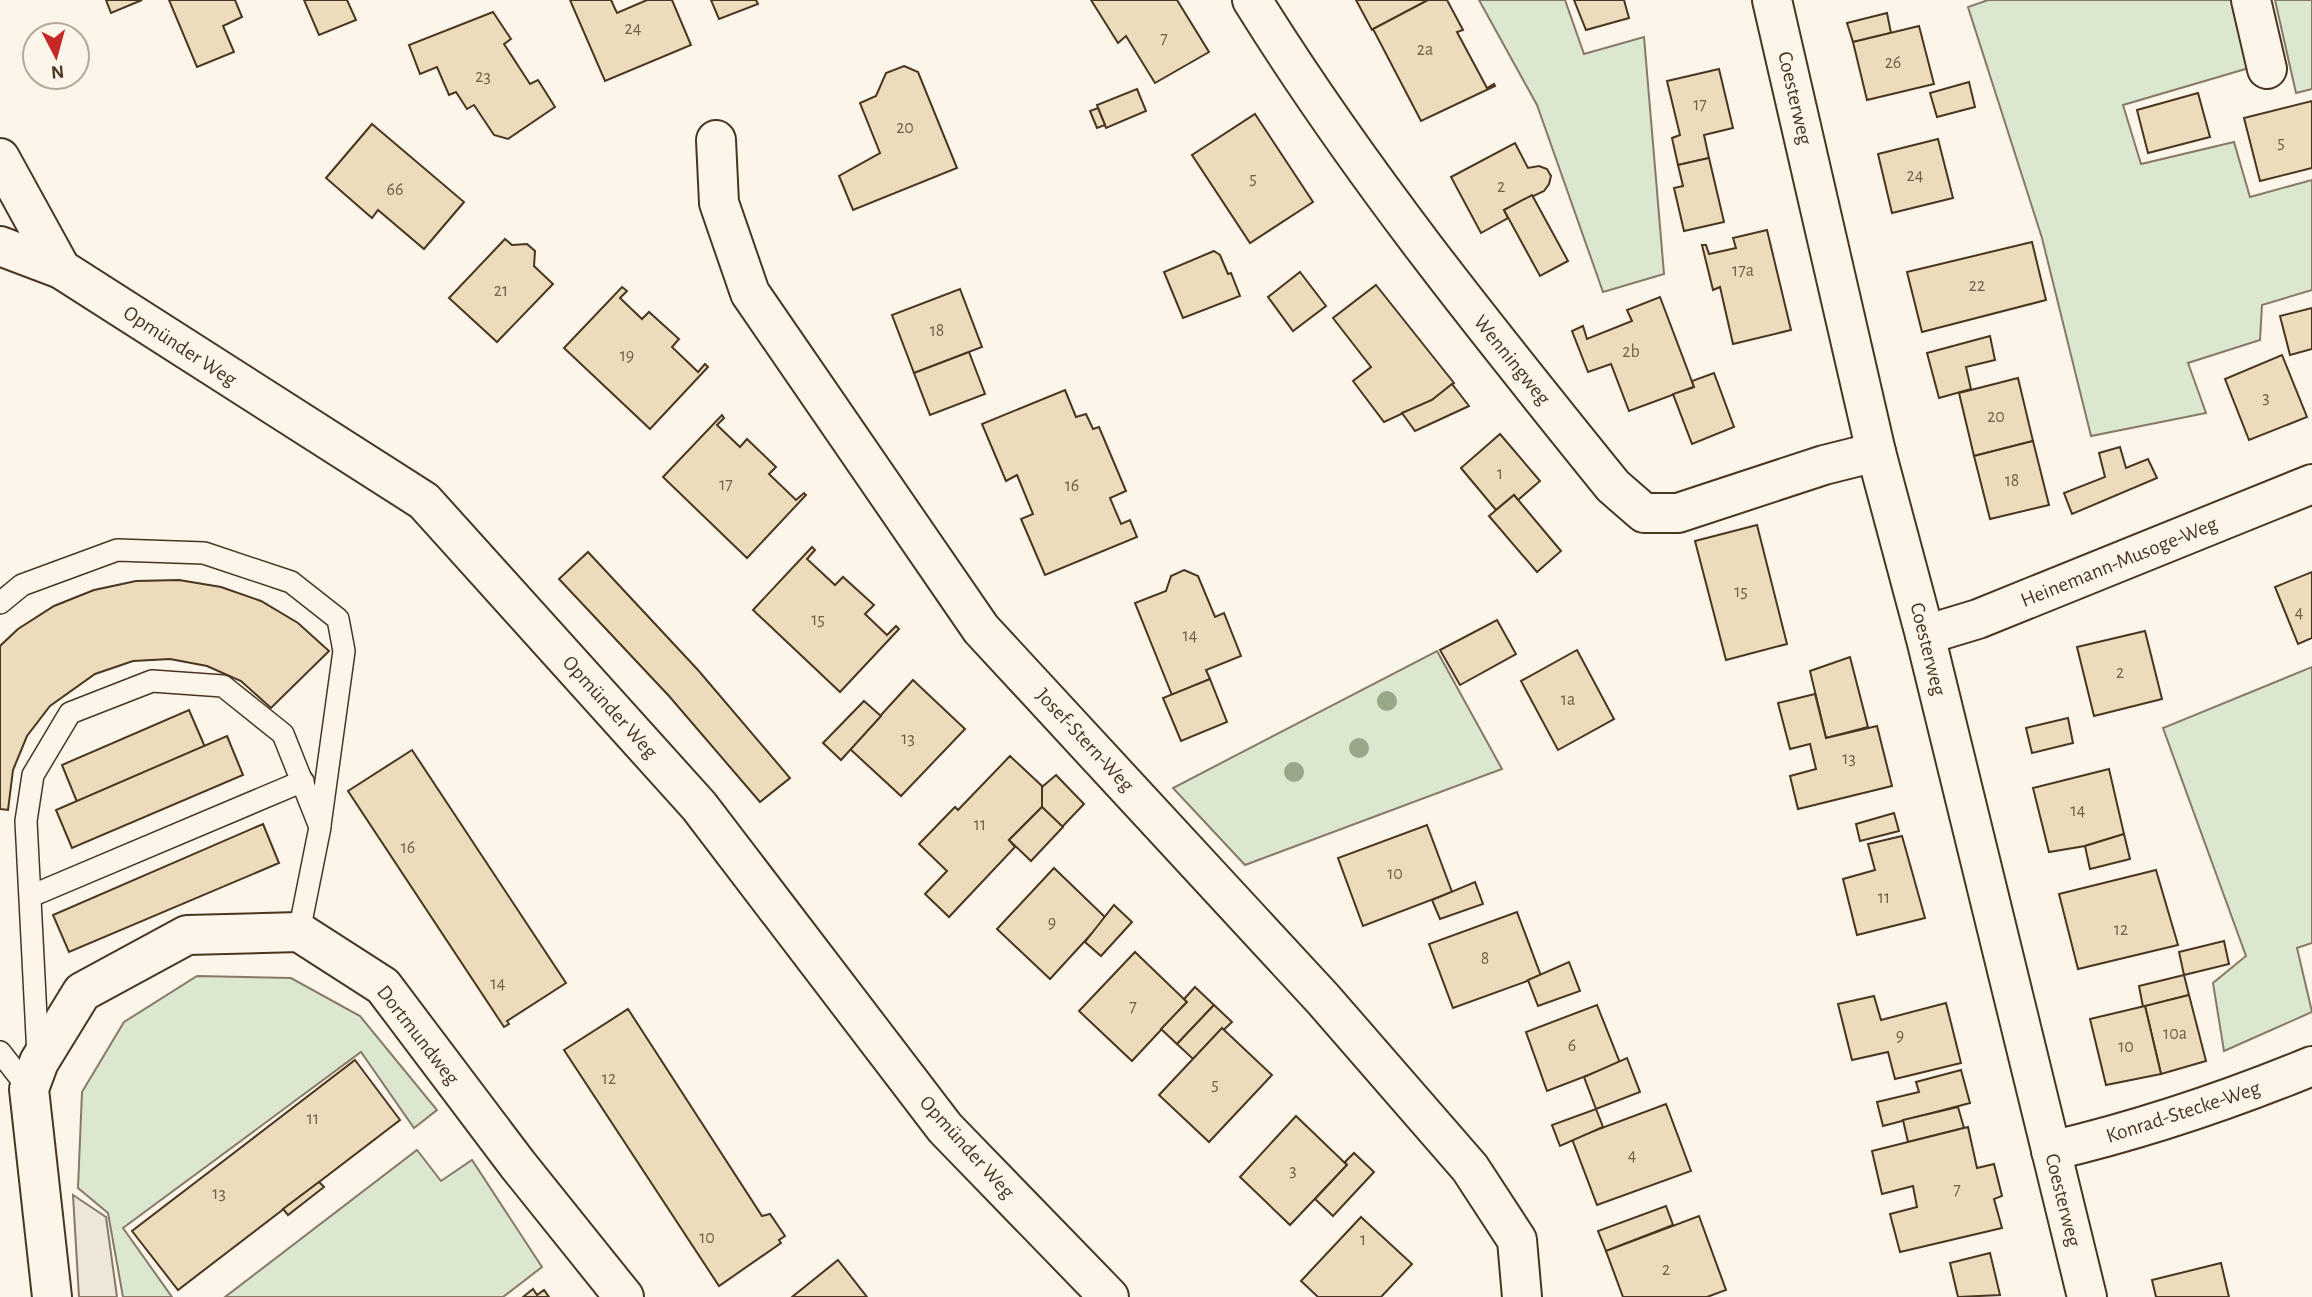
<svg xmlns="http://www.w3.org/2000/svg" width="2312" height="1297" font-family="'Alegreya Sans',sans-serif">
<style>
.green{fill:#dce7d0;stroke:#887966;stroke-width:2}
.parking{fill:#ede7d9;stroke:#887966;stroke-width:2}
.building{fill:#ecdcbc;stroke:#4a3520;stroke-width:2}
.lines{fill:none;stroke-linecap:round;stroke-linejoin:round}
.lane-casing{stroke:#4a3520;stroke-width:24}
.street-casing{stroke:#4a3520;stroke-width:42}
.secondary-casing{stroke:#4a3520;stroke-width:42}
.lane{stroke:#fbf6e9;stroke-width:21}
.street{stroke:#fbf6e9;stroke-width:38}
.secondary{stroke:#fbf6e9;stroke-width:38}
.tree{fill:#96a887}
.labels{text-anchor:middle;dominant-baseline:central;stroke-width:5;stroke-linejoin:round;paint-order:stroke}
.number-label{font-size:18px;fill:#725f47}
.street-label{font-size:21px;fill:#4a3520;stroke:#fbf6e9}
</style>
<rect width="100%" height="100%" fill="#fbf6e9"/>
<g class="green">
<path d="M1479,0H1565L1584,54L1644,37L1664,274L1603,292L1537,105Z"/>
<path d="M1988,0H2233L2249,68L2123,105L2141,164L2234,142L2250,197L2312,180V290L2262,305L2260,340L2188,363L2206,413L2091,436L2042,238L1968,7Z"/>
<path d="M2275,0H2312V89L2296,93Z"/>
<path d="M1437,651L1502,769L1245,865L1173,788Z"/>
<path d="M2312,667V943L2297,948L2312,1012L2224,1051L2213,983L2246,956L2163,728Z"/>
<path d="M197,976L291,978L360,1016L437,1110L414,1128L361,1052L123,1228L172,1297H123L108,1213L78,1188L82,1092L124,1022Z"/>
<path d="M417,1150L441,1181L472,1160L542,1267L503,1297H225Z"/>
</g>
<path class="parking" d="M73,1195L106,1217L117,1297H79Z"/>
<g class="building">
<path d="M106,0H142L111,13Z"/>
<path d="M169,0H235L242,17L223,26L234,52L197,67Z"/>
<path d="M304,0H347L356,20L319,35Z"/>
<path d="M570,0H611L617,13L647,0H672L691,45L605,81Z"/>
<path d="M711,0H756L758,4L719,19Z"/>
<path d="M1091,0H1177L1209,52L1155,83L1126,36L1118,43Z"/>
<path d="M1356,0H1428L1372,30Z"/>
<path d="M1428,0H1447L1463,30L1457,32L1487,88L1494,84L1495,86L1421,121L1373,29Z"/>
<path d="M1574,0H1624L1629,18L1586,30Z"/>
<path d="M493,12L511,39L504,44L530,84L538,80L555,107L508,139L494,135L474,105L467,109L456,92L449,95L437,67L420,74L409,45Z"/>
<path d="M1887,13L1891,33L1853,42L1847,23Z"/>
<path d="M1919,26L1934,84L1867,100L1853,42Z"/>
<path d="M904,66L918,72L957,168L853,210L839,176L880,153L860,103L876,96L886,73Z"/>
<path d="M1719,69L1733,128L1704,135L1709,158L1678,165L1672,138L1680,135L1667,81Z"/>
<path d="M1969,82L1975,107L1937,117L1930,93Z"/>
<path d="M1137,89L1146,111L1106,128L1097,105Z"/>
<path d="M2198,93L2210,137L2148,153L2137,110Z"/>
<path d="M2312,101V168L2260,181L2244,118Z"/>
<path d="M1098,108L1105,125L1097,128L1090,111Z"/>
<path d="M1255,114L1313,202L1250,243L1192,155Z"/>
<path d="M372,124L464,202L424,249L378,210L372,218L326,178Z"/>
<path d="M1938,139L1953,198L1892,213L1878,154Z"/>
<path d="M1515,143L1528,168L1539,166L1547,169L1551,176L1549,184L1544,191L1504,210L1508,218L1481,233L1451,177Z"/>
<path d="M1709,158L1724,222L1684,231L1674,188L1683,186L1678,165Z"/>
<path d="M1532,195L1568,261L1540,276L1504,210Z"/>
<path d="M1767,230L1791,330L1733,344L1720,287L1713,290L1702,245H1706L1709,254L1736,248L1733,238Z"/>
<path d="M505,239L512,245L527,244L535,251L534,266L553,284L497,342L449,298Z"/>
<path d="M2032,242L2046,300L1922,332L1907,272Z"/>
<path d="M1214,251L1220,255L1228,274L1231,273L1240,296L1183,318L1164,272Z"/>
<path d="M1300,272L1326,306L1293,331L1268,297Z"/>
<path d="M1376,285L1454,383L1432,400L1384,422L1353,381L1371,367L1333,318Z"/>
<path d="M622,287L627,291L620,298L642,319L649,312L679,339L672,347L698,372L705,364L708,367L650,429L564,348Z"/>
<path d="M960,289L982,347L914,373L892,315Z"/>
<path d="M1660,297L1694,387L1629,411L1611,364L1588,372L1572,331L1583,326L1587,339L1632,321L1627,310Z"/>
<path d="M2312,308V349L2290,355L2280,316Z"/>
<path d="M1990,336L1995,360L1966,367L1971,389L1939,398L1927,353Z"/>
<path d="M969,352L985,394L930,415L914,373Z"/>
<path d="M2282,355L2307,417L2249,440L2225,379Z"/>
<path d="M1714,373L1734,427L1692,444L1673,394L1694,387L1692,381Z"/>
<path d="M2018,378L2033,441L1974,456L1959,393Z"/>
<path d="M1452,384L1469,406L1415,431L1402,413L1432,400Z"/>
<path d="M1065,390L1076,417L1086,414L1093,429L1099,427L1126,491L1110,498L1121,524L1130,520L1137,537L1045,575L1021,519L1033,514L1017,475L1006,481L982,424Z"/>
<path d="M722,415L724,418L717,425L740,447L747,439L776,467L769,474L796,500L804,493L806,495L747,558L663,477Z"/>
<path d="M1500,434L1540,481L1518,500L1514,495L1496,510L1461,468Z"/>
<path d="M2033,441L2049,505L1990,519L1974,456Z"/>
<path d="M2120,447L2126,468L2148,459L2157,478L2072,514L2064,493L2105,477L2099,453Z"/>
<path d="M1514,495L1561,551L1537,572L1489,516Z"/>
<path d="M1757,525L1787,644L1726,660L1695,541Z"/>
<path d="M812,547L815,550L807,559L835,585L843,577L874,605L865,614L887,635L896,626L899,629L840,692L753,610Z"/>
<path d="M588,552L698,670L790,778L760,802L669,696L559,579Z"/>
<path d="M1184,570L1198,576L1215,617L1224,613L1241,656L1206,670L1210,679L1172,695L1135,603L1166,591L1171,576Z"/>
<path d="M2312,572V638L2298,644L2275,587Z"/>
<path d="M179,580L221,587L261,601L298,623L329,651L271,708L241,681L207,666L170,659L133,661L95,674L50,706L27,736L13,770L8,810L0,809V646L18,629L54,606L94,590L136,581Z"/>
<path d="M1497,620L1516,654L1460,685L1440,650Z"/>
<path d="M2145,631L2162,699L2094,716L2077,647Z"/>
<path d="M1577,650L1614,719L1558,750L1521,681Z"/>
<path d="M1850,657L1868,727L1826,738L1810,671Z"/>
<path d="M1210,679L1227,722L1181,741L1163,698Z"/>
<path d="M913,680L965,729L901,796L850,749Z"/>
<path d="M1815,694L1826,738L1877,726L1892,786L1798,809L1790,776L1816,769L1810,744L1790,749L1778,703Z"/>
<path d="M864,701L881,716L841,760L823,743Z"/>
<path d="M189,710L205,747L77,802L62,765Z"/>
<path d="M2068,718L2073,743L2032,753L2026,728Z"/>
<path d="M227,736L243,775L72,848L56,810Z"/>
<path d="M412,750L566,983L507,1021L509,1024L504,1027L348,791Z"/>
<path d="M1010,756L1042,786V807L1009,840L1015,847L949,917L925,894L947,871L919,844L955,807L958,810Z"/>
<path d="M2109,769L2124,834L2085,846L2049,852L2033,788Z"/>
<path d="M1056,775L1084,804L1062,827L1042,807V787Z"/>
<path d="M1042,807L1063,827L1031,861L1009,840Z"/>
<path d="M1894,813L1899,831L1860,841L1856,824Z"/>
<path d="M263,824L279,863L69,952L53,915Z"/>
<path d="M1427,825L1452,892L1363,926L1338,858Z"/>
<path d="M2124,834L2130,859L2090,869L2085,846Z"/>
<path d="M1902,836L1925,918L1857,935L1843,879L1875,870L1868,844Z"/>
<path d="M1054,868L1106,918L1050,979L997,929Z"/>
<path d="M2156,870L2178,945L2078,969L2059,894Z"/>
<path d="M1475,882L1483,904L1440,919L1432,900Z"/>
<path d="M1114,905L1132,922L1101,956L1085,942Z"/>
<path d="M1517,912L1541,976L1453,1008L1429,944Z"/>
<path d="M2224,941L2229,964L2184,975L2179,952Z"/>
<path d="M1135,952L1187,1002L1132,1061L1079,1011Z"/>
<path d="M1569,962L1580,991L1538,1006L1528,980Z"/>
<path d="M2184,975L2189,995L2143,1007L2139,986Z"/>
<path d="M1195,987L1214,1005L1177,1044L1161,1029L1187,1002L1184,999Z"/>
<path d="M2189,995L2206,1061L2161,1074L2145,1006Z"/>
<path d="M1874,996L1881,1020L1946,1003L1961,1063L1895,1079L1888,1052L1852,1060L1838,1004Z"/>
<path d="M1214,1005L1232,1022L1193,1059L1177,1044Z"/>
<path d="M1597,1005L1620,1063L1547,1091L1526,1032Z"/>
<path d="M2145,1006L2161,1074L2106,1085L2090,1019Z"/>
<path d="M628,1009L762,1216L770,1214L785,1236L779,1240L781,1243L719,1286L564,1050Z"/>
<path d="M1222,1028L1272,1075L1209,1142L1159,1095Z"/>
<path d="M1627,1058L1640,1092L1596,1109L1584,1077Z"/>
<path d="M355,1060L400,1120L178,1290L132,1231Z"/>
<path d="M1961,1070L1970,1103L1883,1126L1877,1102L1919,1092L1916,1082Z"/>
<path d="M1666,1104L1691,1171L1597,1205L1572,1139Z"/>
<path d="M1958,1107L1964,1128L1908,1142L1903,1120Z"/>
<path d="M1596,1109L1603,1127L1560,1146L1552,1125Z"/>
<path d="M1296,1116L1347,1165L1290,1225L1240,1177Z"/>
<path d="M1968,1127L1977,1168L1994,1164L2002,1196L1994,1199L2002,1228L1900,1252L1890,1214L1917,1207L1913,1186L1882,1194L1872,1151Z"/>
<path d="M1354,1153L1374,1172L1333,1216L1315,1199L1347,1165L1345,1162Z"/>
<path d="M319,1182L324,1187L288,1215L283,1209Z"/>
<path d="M1666,1206L1673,1225L1606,1251L1598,1231Z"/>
<path d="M1699,1216L1726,1290L1707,1297H1623L1606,1251Z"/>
<path d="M1361,1217L1412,1264L1381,1297H1318L1301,1281Z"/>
<path d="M1990,1253L2000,1295L1958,1297L1950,1263Z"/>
<path d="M838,1260L867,1297H792Z"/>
<path d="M2221,1263L2229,1297H2156L2152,1280Z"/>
<path d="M533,1289L537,1295L544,1290L549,1297H523Z"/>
</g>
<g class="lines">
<g class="lane-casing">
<g id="lane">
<path d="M0,603L22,585L117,550L204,553L291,582L338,619L344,651L320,825"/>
<path d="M31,896L303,781"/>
<path d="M0,1052L29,1089"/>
<path d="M38,1056L26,821L33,775L70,713L152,681L223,686L283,734L320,827L299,932"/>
</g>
</g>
<g class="street-casing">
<g id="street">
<path d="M1252,0C1359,172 1486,329 1613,486L1644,513H1678L1824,465L1876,452"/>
<path d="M1772,0L1876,452L1925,635L2087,1297"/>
<path d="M2251,0L2267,69"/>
<path d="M716,140L719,203L750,293L981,629L1323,999L1470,1168L1517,1240L1522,1297"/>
<path d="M1925,635L1978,619L2312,484"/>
<path d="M2051,1151C2140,1130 2227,1101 2312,1066"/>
<path d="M52,1297L29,1089L39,1062L82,992L187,935L299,932L383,986L518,1165L624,1297"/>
</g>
</g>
<g class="secondary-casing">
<g id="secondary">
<path d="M0,158L61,269"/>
<path d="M0,246L61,269L424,501L699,806L945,1128L1109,1297"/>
</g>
</g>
<use href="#lane" class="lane"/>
<use href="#street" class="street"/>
<use href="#secondary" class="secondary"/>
</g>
<g class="tree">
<circle cx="1387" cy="701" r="10"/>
<circle cx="1359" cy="748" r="10"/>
<circle cx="1294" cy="772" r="10"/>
</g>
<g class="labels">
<g class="number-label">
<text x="633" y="29">24</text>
<text x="1164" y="39">7</text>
<text x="1425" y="50">2a</text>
<text x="1893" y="63">26</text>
<text x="483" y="77">23</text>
<text x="1700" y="105">17</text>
<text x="905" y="128">20</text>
<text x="2281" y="143">5</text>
<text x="1915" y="176">24</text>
<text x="1253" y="179">5</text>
<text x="1501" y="187">2</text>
<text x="395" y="190">66</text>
<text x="1743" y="271">17a</text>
<text x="1977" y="286">22</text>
<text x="501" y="291">21</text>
<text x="937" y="331">18</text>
<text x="1631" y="352">2b</text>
<text x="627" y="356">19</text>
<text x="2266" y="398">3</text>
<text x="1996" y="417">20</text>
<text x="1500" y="474">1</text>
<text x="2012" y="481">18</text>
<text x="726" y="485">17</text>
<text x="1072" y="486">16</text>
<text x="1741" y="592">15</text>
<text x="2299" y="613">4</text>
<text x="818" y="620">15</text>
<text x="1190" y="636">14</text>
<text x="2120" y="673">2</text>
<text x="1568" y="700">1a</text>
<text x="908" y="739">13</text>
<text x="1849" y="759">13</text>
<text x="2078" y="811">14</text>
<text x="980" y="825">11</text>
<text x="408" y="848">16</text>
<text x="1395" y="874">10</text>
<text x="1884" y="898">11</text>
<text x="1052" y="923">9</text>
<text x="2121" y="930">12</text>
<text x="1485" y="959">8</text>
<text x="498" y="984">14</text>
<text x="1133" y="1007">7</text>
<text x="2175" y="1034">10a</text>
<text x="1900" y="1036">9</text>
<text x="1572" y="1046">6</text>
<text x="2126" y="1047">10</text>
<text x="609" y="1079">12</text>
<text x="1215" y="1085">5</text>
<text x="313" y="1119">11</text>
<text x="1632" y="1156">4</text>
<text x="1293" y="1171">3</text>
<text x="1957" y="1190">7</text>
<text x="219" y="1194">13</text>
<text x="707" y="1238">10</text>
<text x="1363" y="1240">1</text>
<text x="1666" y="1270">2</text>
</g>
<g class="street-label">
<text transform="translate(1795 98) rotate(77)">Coesterweg</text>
<text transform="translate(180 346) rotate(33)">Opmünder Weg</text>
<text transform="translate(1512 360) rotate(51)">Wenningweg</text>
<text transform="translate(2119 562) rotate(-22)">Heinemann-Musoge-Weg</text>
<text transform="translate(1928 649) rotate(76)">Coesterweg</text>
<text transform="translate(610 707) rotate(48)">Opmünder Weg</text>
<text transform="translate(1085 740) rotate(47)">Josef-Stern-Weg</text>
<text transform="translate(418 1035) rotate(52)">Dortmundweg</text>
<text transform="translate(2183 1112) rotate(-18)">Konrad-Stecke-Weg</text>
<text transform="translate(967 1147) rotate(48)">Opmünder Weg</text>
<text transform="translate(2063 1200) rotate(76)">Coesterweg</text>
</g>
</g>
<g transform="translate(56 56) rotate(174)"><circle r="33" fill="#fbf6e9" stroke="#b4a999" stroke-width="2"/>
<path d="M0-5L12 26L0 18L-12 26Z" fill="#c62828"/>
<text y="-10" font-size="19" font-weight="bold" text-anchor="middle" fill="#4a3520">N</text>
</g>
</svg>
